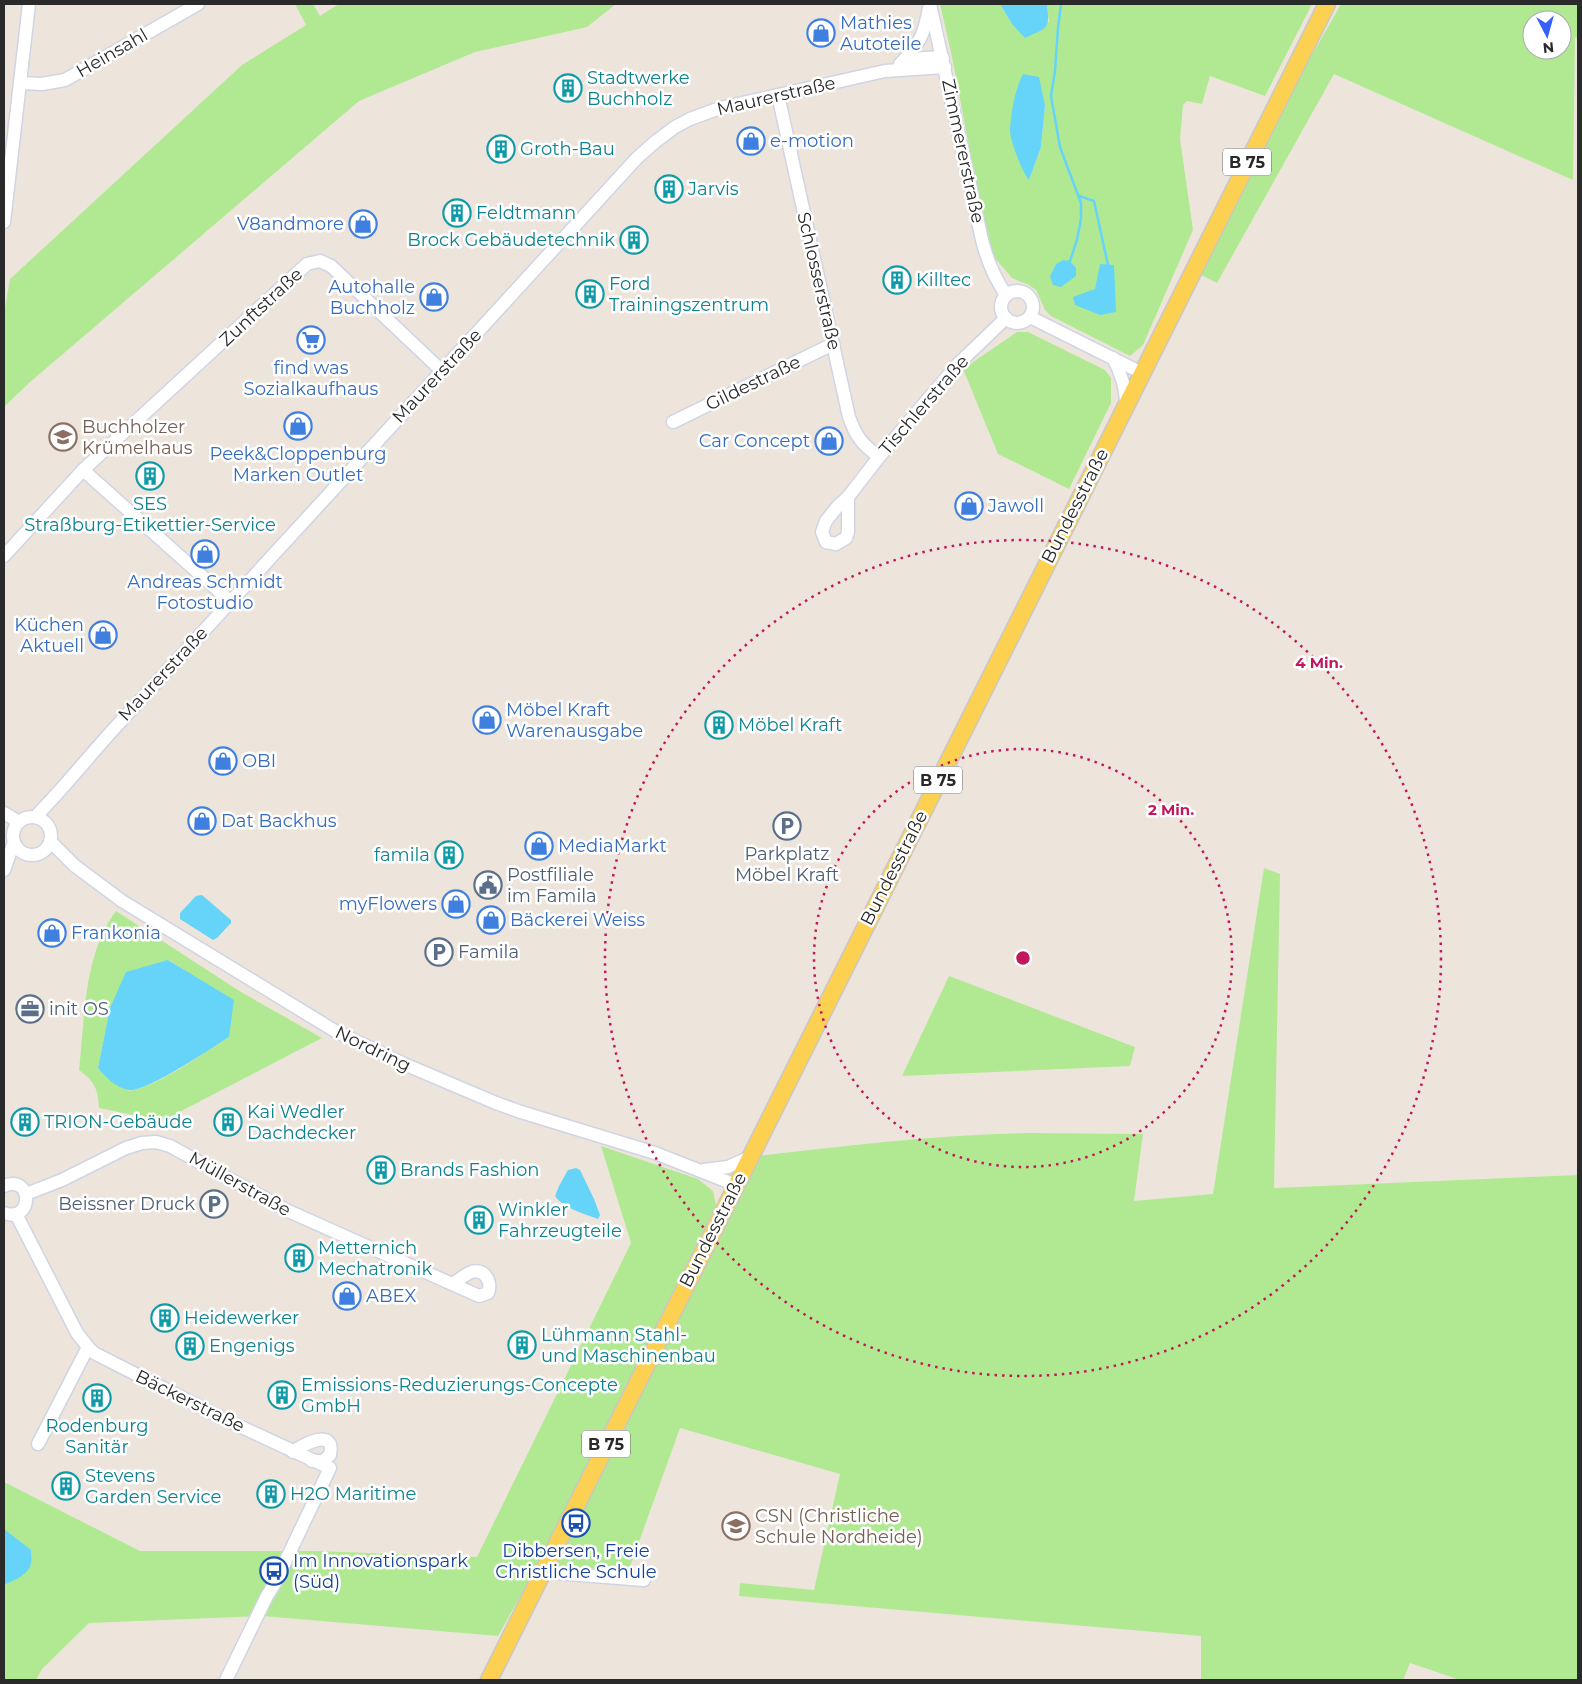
<svg xmlns="http://www.w3.org/2000/svg" width="1582" height="1684" font-family="Montserrat,sans-serif">
<style>
.green{fill:#b1e993;fill-rule:evenodd}
.water{fill:#65d4f8}
.lines{fill:none;stroke-linecap:round;stroke-linejoin:round}
.stream{stroke:#65d4f8;stroke-width:2.5}
.minor-casing{stroke:#d0d4e4;stroke-width:15}
.major-casing{stroke:#c8c8c8;stroke-width:19}
.minor{stroke:#fff;stroke-width:12}
.major{stroke:#fcd152;stroke-width:16}
.ring{fill:none;stroke:#c2185b;stroke-width:2.5;stroke-dasharray:2.5 5}
.labels{text-anchor:middle;dominant-baseline:central;stroke-width:5;stroke-linejoin:round;paint-order:stroke}
.shield{fill:#fff;stroke:#6a6a6a;stroke-width:1}
.shield-label{font-size:16px;font-weight:bold;fill:#2a2a2a}
.shop-label{font-size:18px;fill:#366cbe;stroke:#fff;text-anchor:start}
.street-label{font-size:18px;fill:#2a2a2a;stroke:#fff}
.culture-label{font-size:18px;fill:#0d838f;stroke:#fff;text-anchor:start}
.education-label{font-size:18px;fill:#785e54;stroke:#fff;text-anchor:start}
.service-label{font-size:18px;fill:#4e5e75;stroke:#fff;text-anchor:start}
.transit-label{font-size:18px;fill:#164399;stroke:#fff}
.centre{fill:#c2185b;stroke:#fff;stroke-width:2.5}
.ring-label{font-size:15px;text-anchor:middle;font-weight:bold;fill:#c2185b;stroke:#fff;stroke-width:5;stroke-linejoin:round;paint-order:stroke}
</style>
<rect width="100%" height="100%" fill="#ede5db"/>
<g class="green">
<path d="M295,4H313L320,16L339,4H616L587,27L475,52L359,101L29,383L4,407V314L10,279L242,65L306,25Z"/>
<path d="M940,4H1000L1012,24L1049,22L1047,4H1312L1265,96L1210,76L1202,104L1187,101L1183,105L1180,139L1193,230L1143,345L1130,356L1051,316L1045,310L1036,290L1029,285L1012,278L993,256L983,220L952,57ZM1038,77L1045,105L1041,147L1029,180ZM1070,261L1076,268V276H1050L1056,264Z"/>
<path d="M1341,4H1578V38L1575,37L1573,180L1334,74L1217,283L1193,271L1299,58L1308,62ZM1532,20H1562V50H1532Z"/>
<path d="M1017,332H1028L1105,370L1111,378V403L1069,489L998,454L963,369Z"/>
<path d="M1264,868L1280,874L1274,1188L1578,1175V1680H1460L1410,1663L1403,1680H1201V1636L739,1596L740,1583L814,1590L840,1474L680,1428L626,1578L543,1572L750,1157C842,1146 936,1135 1029,1133C1067,1133 1105,1134 1143,1134L1134,1201L1213,1194Z"/>
<path d="M116,911L241,992L322,1038L162,1121L99,1108C98,1089 95,1082 79,1070C85,1018 83,956 116,911ZM169,960L187,972L229,1037C200,1055 162,1084 130,1091L98,1068L110,1008Z"/>
<path d="M949,976L1135,1047L1130,1066L902,1076Z"/>
<path d="M601,1146L698,1179L713,1191L716,1205L529,1581L498,1636L263,1616L89,1623L42,1669L36,1680H4V1585C14,1580 26,1575 31,1564L22,1543L11,1536L4,1529V1482L140,1551H315L477,1557L631,1243Z"/>
</g>
<g class="water">
<path d="M1000,4H1047C1050,30 1048,27 1025,38L1012,24Z"/>
<path d="M1023,74L1039,77L1045,105L1041,147L1029,180C1022,172 1010,141 1010,130C1011,111 1015,90 1023,74Z"/>
<path d="M1063,260L1070,261L1076,268V276L1061,287L1053,285L1050,276L1056,264Z"/>
<path d="M1100,264L1114,265L1116,312L1100,315L1075,305L1073,297L1095,289Z"/>
<path d="M202,895L231,920V923L217,938L213,940L180,919V913L196,896Z"/>
<path d="M168,960L234,1000L229,1037C212,1048 145,1093 129,1090C116,1088 106,1077 98,1068L110,1008L126,972Z"/>
<path d="M576,1168L580,1170L594,1199L600,1215L598,1219C585,1214 563,1208 555,1196L559,1186L568,1170Z"/>
<path d="M4,1529L31,1550C31,1554 32,1559 31,1563C30,1574 13,1581 4,1585Z"/>
</g>
<g class="lines">
<g class="stream">
<path d="M1061,4L1058,28L1055,71L1051,96L1060,147L1081,203V219L1077,240L1070,261"/>
<path d="M1079,196L1094,201L1108,265"/>
</g>
<g class="minor-casing">
<g id="minor">
<path d="M930,4L982,240C987,260 994,277 1006,295"/>
<path d="M903,63C917,59 928,56 943,58"/>
<path d="M900,64C920,44 924,35 929,8"/>
<path d="M21,83L42,84L65,80L198,4"/>
<path d="M778,95L849,417C856,437 862,444 879,457"/>
<path d="M4,222L29,4"/>
<circle cx="1017" cy="307" r="16"/>
<path d="M1030,317L1142,373"/>
<path d="M1113,358C1121,373 1126,387 1126,404"/>
<path d="M673,422L833,344"/>
<path d="M848,497V532L846,538L836,544L826,542L822,532L826,521L838,506L848,497L879,457L958,364L1006,318"/>
<path d="M4,556L83,470"/>
<path d="M230,601L83,470L307,264L320,261L331,266L442,371"/>
<path d="M4,813L19,822"/>
<path d="M35,817C66,786 92,752 122,720L637,158L655,142L675,127L690,119L720,108L885,71L945,67"/>
<circle cx="32" cy="836" r="19"/>
<path d="M50,841L75,866L122,901L335,1031L404,1064L496,1103L521,1112L655,1153L736,1185"/>
<path d="M4,870L14,842"/>
<path d="M704,1170L728,1167L750,1157"/>
<path d="M4,1186C34,1174 33,1224 4,1213"/>
<path d="M26,1194L62,1180L126,1148L142,1143L156,1142L170,1146L286,1210L479,1296L488,1293C493,1281 483,1266 469,1273C463,1276 458,1281 452,1284"/>
<path d="M16,1214L77,1333L88,1347L94,1353L222,1418L330,1468L275,1583L267,1596L226,1680"/>
<path d="M38,1444L88,1347"/>
<path d="M293,1452C303,1444 336,1427 330,1455L323,1461H312"/>
<path d="M543,1572L644,1580"/>
</g>
</g>
<g class="major-casing">
<path id="major" d="M489,1680L1327,4"/>
</g>
<use href="#minor" class="minor"/>
<use href="#major" class="major"/>
</g>
<g class="ring">
<circle cx="1023" cy="958" r="209"/>
<circle cx="1023" cy="958" r="418"/>
</g>
<defs>
<g id="shop-ring" transform="scale(1.4375)"><circle r="9.5" fill="#fff" stroke="#3f7fe0" stroke-width="1.5"/><path d="M-5-2.5h2.3a2.7 3.5 0 0 1 5.4 0H5L5.5 6h-11ZM-1.5-2.5h3a1.5 2.3 0 0 0-3 0Z" fill="#3f7fe0"/></g>
<g id="building-ring" transform="scale(1.4375)"><circle r="9.5" fill="#fff" stroke="#0f9aa8" stroke-width="1.5"/><path d="M-4-6H4V6H1V3H-1V6H-4ZM-2.5-4.3h1.7v1.8h-1.7ZM.8-4.3h1.7v1.8H.8ZM-2.5-1h1.7V.8h-1.7ZM.8-1h1.7V.8H.8Z" fill="#0f9aa8"/></g>
<g id="supermarket-ring" transform="scale(1.4375)"><circle r="9.5" fill="#fff" stroke="#3f7fe0" stroke-width="1.5"/><path d="M-6-5.5h2.5l.6 2H6L4.5 2H-2.5L-4.4-4H-6ZM-1.5 3.2a1.3 1.3 0 1 0 .1 0ZM3 3.2a1.3 1.3 0 1 0 .1 0Z" fill="#3f7fe0"/></g>
<g id="school-ring" transform="scale(1.4375)"><circle r="9.5" fill="#fff" stroke="#8d6e63" stroke-width="1.5"/><path d="M0-5L7-2L0 1L-7-2ZM-4 1L0 2.5L4 1V4Q0 6-4 4Z" fill="#8d6e63"/></g>
<g id="parking-ring" transform="scale(1.4375)"><circle r="9.5" fill="#fff" stroke="#5c6f8a" stroke-width="1.5"/><path d="M-3.5-5.5H1a3.5 3.5 0 0 1 0 7H-1V5.5H-3.5ZM-1-3.4V-.6H.8a1.4 1.4 0 0 0 0-2.8Z" fill="#5c6f8a"/></g>
<g id="civic-ring" transform="scale(1.4375)"><circle r="9.5" fill="#fff" stroke="#5c6f8a" stroke-width="1.5"/><path d="M-.6-6.5H3V-4.5H.6V-3L4-1V1h2V6H-6V1h2V-1L-.6-3ZM-1.2 2.5V6h2.4V2.5Z" fill="#5c6f8a"/></g>
<g id="office-ring" transform="scale(1.4375)"><circle r="9.5" fill="#fff" stroke="#5c6f8a" stroke-width="1.5"/><path d="M-6-3h4V-5.5h4V-3h4V5H-6ZM-1-4.5V-3h2v-1.5ZM-6 0V1H6V0Z" fill="#5c6f8a"/></g>
<g id="bus-ring" transform="scale(1.4375)"><circle r="9.5" fill="#fff" stroke="#1a4fb4" stroke-width="1.5"/><path d="M-5-6H5V4H4V6H2V4H-2V6H-4V4H-5ZM-3.5-4V0h7V-4ZM-3.5 1.2v1.5H-2V1.2ZM2 1.2v1.5H3.5V1.2Z" fill="#1a4fb4"/></g>
</defs>
<g fill-rule="evenodd">
<use href="#shop-ring" x="821" y="33"/>
<use href="#building-ring" x="568" y="88"/>
<use href="#shop-ring" x="751" y="141"/>
<use href="#building-ring" x="501" y="149"/>
<use href="#building-ring" x="669" y="189"/>
<use href="#building-ring" x="457" y="213"/>
<use href="#shop-ring" x="363" y="224"/>
<use href="#building-ring" x="634" y="240"/>
<use href="#building-ring" x="897" y="280"/>
<use href="#building-ring" x="590" y="294"/>
<use href="#shop-ring" x="434" y="297"/>
<use href="#supermarket-ring" x="311" y="340"/>
<use href="#shop-ring" x="298" y="426"/>
<use href="#school-ring" x="63" y="437"/>
<use href="#shop-ring" x="829" y="441"/>
<use href="#building-ring" x="150" y="476"/>
<use href="#shop-ring" x="969" y="506"/>
<use href="#shop-ring" x="205" y="554"/>
<use href="#shop-ring" x="103" y="635"/>
<use href="#shop-ring" x="487" y="720"/>
<use href="#building-ring" x="719" y="725"/>
<use href="#shop-ring" x="223" y="761"/>
<use href="#shop-ring" x="202" y="821"/>
<use href="#parking-ring" x="787" y="826"/>
<use href="#shop-ring" x="539" y="846"/>
<use href="#building-ring" x="449" y="855"/>
<use href="#civic-ring" x="488" y="885"/>
<use href="#shop-ring" x="456" y="904"/>
<use href="#shop-ring" x="491" y="920"/>
<use href="#shop-ring" x="52" y="933"/>
<use href="#parking-ring" x="439" y="952"/>
<use href="#office-ring" x="30" y="1009"/>
<use href="#building-ring" x="25" y="1122"/>
<use href="#building-ring" x="228" y="1122"/>
<use href="#building-ring" x="381" y="1170"/>
<use href="#parking-ring" x="214" y="1204"/>
<use href="#building-ring" x="479" y="1220"/>
<use href="#building-ring" x="299" y="1258"/>
<use href="#shop-ring" x="347" y="1296"/>
<use href="#building-ring" x="165" y="1318"/>
<use href="#building-ring" x="522" y="1345"/>
<use href="#building-ring" x="190" y="1346"/>
<use href="#building-ring" x="282" y="1395"/>
<use href="#building-ring" x="97" y="1398"/>
<use href="#building-ring" x="66" y="1486"/>
<use href="#building-ring" x="271" y="1494"/>
<use href="#bus-ring" x="576" y="1523"/>
<use href="#school-ring" x="736" y="1526"/>
<use href="#bus-ring" x="274" y="1571"/>
</g>
<g class="labels">
<g class="shield">
<rect x="1223" y="148.5" width="48" height="27" rx="4"/>
<rect x="914" y="766.5" width="48" height="27" rx="4"/>
<rect x="582" y="1430.5" width="48" height="27" rx="4"/>
</g>
<g class="shield-label">
<text x="1247" y="162">B 75</text>
<text x="938" y="780">B 75</text>
<text x="606" y="1444">B 75</text>
</g>
<g class="shop-label">
<text x="840" y="23">Mathies<tspan x="840" dy="21">Autoteile</tspan></text>
<text x="770" y="141">e-motion</text>
<text x="344" y="224" text-anchor="end">V8andmore</text>
<text x="415" y="287" text-anchor="end">Autohalle<tspan x="415" dy="21">Buchholz</tspan></text>
<text x="311" y="368" text-anchor="middle">find was<tspan x="311" dy="21">Sozialkaufhaus</tspan></text>
<text x="810" y="441" text-anchor="end">Car Concept</text>
<text x="298" y="454" text-anchor="middle">Peek&amp;Cloppenburg<tspan x="298" dy="21">Marken Outlet</tspan></text>
<text x="988" y="506">Jawoll</text>
<text x="205" y="582" text-anchor="middle">Andreas Schmidt<tspan x="205" dy="21">Fotostudio</tspan></text>
<text x="84" y="625" text-anchor="end">Küchen<tspan x="84" dy="21">Aktuell</tspan></text>
<text x="506" y="710">Möbel Kraft<tspan x="506" dy="21">Warenausgabe</tspan></text>
<text x="242" y="761">OBI</text>
<text x="221" y="821">Dat Backhus</text>
<text x="558" y="846">MediaMarkt</text>
<text x="437" y="904" text-anchor="end">myFlowers</text>
<text x="510" y="920">Bäckerei Weiss</text>
<text x="71" y="933">Frankonia</text>
<text x="366" y="1296">ABEX</text>
</g>
<g class="street-label">
<text transform="translate(112 53) rotate(-30)">Heinsahl</text>
<text transform="translate(776 96) rotate(-13)">Maurerstraße</text>
<text transform="translate(963 151) rotate(78)">Zimmererstraße</text>
<text transform="translate(819 281) rotate(77)">Schlosserstraße</text>
<text transform="translate(261 307) rotate(-43)">Zunftstraße</text>
<text transform="translate(437 376) rotate(-47)">Maurerstraße</text>
<text transform="translate(753 383) rotate(-26)">Gildestraße</text>
<text transform="translate(924 405) rotate(-49)">Tischlerstraße</text>
<text transform="translate(1075 506) rotate(-63)">Bundesstraße</text>
<text transform="translate(163 674) rotate(-47)">Maurerstraße</text>
<text transform="translate(894 868) rotate(-63)">Bundesstraße</text>
<text transform="translate(373 1049) rotate(26)">Nordring</text>
<text transform="translate(240 1184) rotate(29)">Müllerstraße</text>
<text transform="translate(713 1230) rotate(-63)">Bundesstraße</text>
<text transform="translate(190 1401) rotate(26)">Bäckerstraße</text>
</g>
<g class="culture-label">
<text x="587" y="78">Stadtwerke<tspan x="587" dy="21">Buchholz</tspan></text>
<text x="520" y="149">Groth-Bau</text>
<text x="688" y="189">Jarvis</text>
<text x="476" y="213">Feldtmann</text>
<text x="615" y="240" text-anchor="end">Brock Gebäudetechnik</text>
<text x="916" y="280">Killtec</text>
<text x="609" y="284">Ford<tspan x="609" dy="21">Trainingszentrum</tspan></text>
<text x="150" y="504" text-anchor="middle">SES<tspan x="150" dy="21">Straßburg-Etikettier-Service</tspan></text>
<text x="738" y="725">Möbel Kraft</text>
<text x="430" y="855" text-anchor="end">famila</text>
<text x="247" y="1112">Kai Wedler<tspan x="247" dy="21">Dachdecker</tspan></text>
<text x="44" y="1122">TRION-Gebäude</text>
<text x="400" y="1170">Brands Fashion</text>
<text x="498" y="1210">Winkler<tspan x="498" dy="21">Fahrzeugteile</tspan></text>
<text x="318" y="1248">Metternich<tspan x="318" dy="21">Mechatronik</tspan></text>
<text x="184" y="1318">Heidewerker</text>
<text x="541" y="1335">Lühmann Stahl-<tspan x="541" dy="21">und Maschinenbau</tspan></text>
<text x="209" y="1346">Engenigs</text>
<text x="301" y="1385">Emissions-Reduzierungs-Concepte<tspan x="301" dy="21">GmbH</tspan></text>
<text x="97" y="1426" text-anchor="middle">Rodenburg<tspan x="97" dy="21">Sanitär</tspan></text>
<text x="85" y="1476">Stevens<tspan x="85" dy="21">Garden Service</tspan></text>
<text x="290" y="1494">H2O Maritime</text>
</g>
<g class="education-label">
<text x="82" y="427">Buchholzer<tspan x="82" dy="21">Krümelhaus</tspan></text>
<text x="755" y="1516">CSN (Christliche<tspan x="755" dy="21">Schule Nordheide)</tspan></text>
</g>
<g class="service-label">
<text x="787" y="854" text-anchor="middle">Parkplatz<tspan x="787" dy="21">Möbel Kraft</tspan></text>
<text x="507" y="875">Postfiliale<tspan x="507" dy="21">im Famila</tspan></text>
<text x="458" y="952">Famila</text>
<text x="49" y="1009">init OS</text>
<text x="195" y="1204" text-anchor="end">Beissner Druck</text>
</g>
<g class="transit-label">
<text x="576" y="1551">Dibbersen, Freie<tspan x="576" dy="21">Christliche Schule</tspan></text>
<text x="293" y="1561" text-anchor="start">Im Innovationspark<tspan x="293" dy="21">(Süd)</tspan></text>
</g>
</g>
<circle cx="1023" cy="958" r="8" class="centre"/>
<g class="ring-label">
<text x="1319" y="668">4 Min.</text>
<text x="1171" y="815">2 Min.</text>
</g>
<rect width="1582" height="1684" fill="none" stroke="#2a2a2a" stroke-width="10"/>
<g transform="translate(1547 35) rotate(174)"><circle r="24" fill="#ffffff" stroke="#aaaaaa"/>
<path d="M0-4L9 19L0 12L-9 19Z" fill="#365fff"/>
<text y="-8" font-size="14" font-weight="bold" text-anchor="middle" fill="#2a2a2a">N</text>
</g>
</svg>
